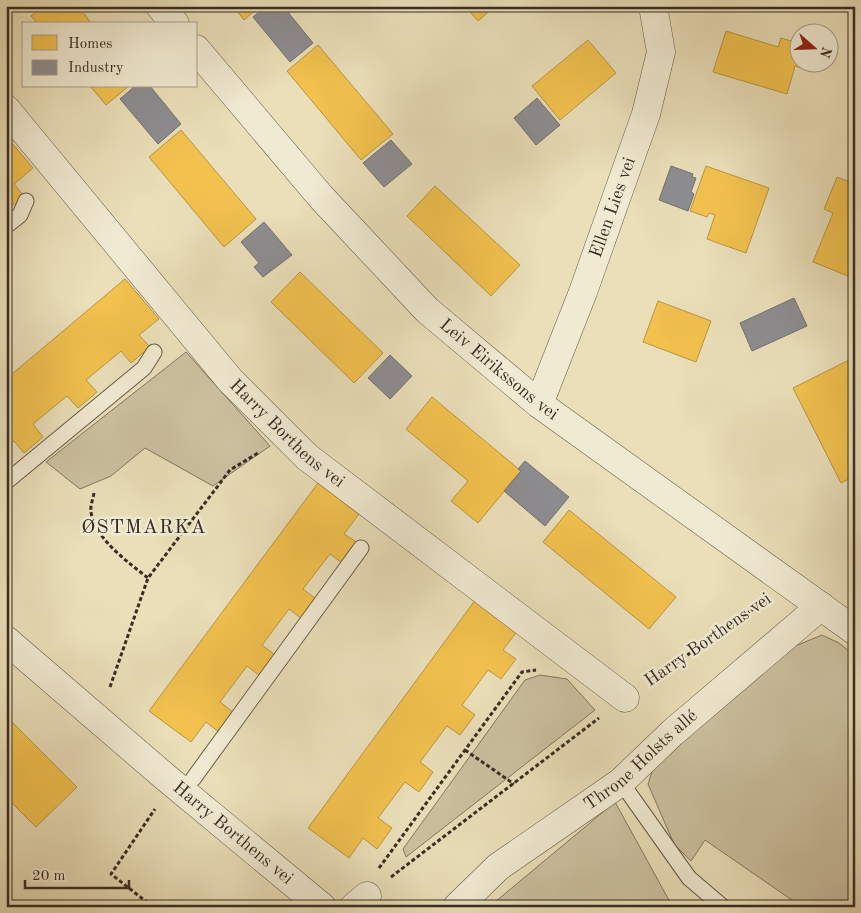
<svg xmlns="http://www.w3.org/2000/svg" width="861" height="913" font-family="'Old Standard TT',serif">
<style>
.green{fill:#ccc1a0;stroke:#827762}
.homes{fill:#f2c14e;stroke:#ba9541}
.industry{fill:#8d8d92;stroke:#737071}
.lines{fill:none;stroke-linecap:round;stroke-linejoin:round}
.service-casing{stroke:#645a49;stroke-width:17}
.minor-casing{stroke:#645a49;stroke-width:29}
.path{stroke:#372d24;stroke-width:3;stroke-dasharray:4 2.5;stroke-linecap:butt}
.service{stroke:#f1ead2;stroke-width:15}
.minor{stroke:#f1ead2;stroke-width:28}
.labels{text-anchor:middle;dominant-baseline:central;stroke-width:5;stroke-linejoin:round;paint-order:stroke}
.street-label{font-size:18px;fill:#372d24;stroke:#f1ead2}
.quarter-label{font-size:20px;letter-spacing:1px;fill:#372d24;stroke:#f1ead2}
</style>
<rect width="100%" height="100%" fill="#eadfb9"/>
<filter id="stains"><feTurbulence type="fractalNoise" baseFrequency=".004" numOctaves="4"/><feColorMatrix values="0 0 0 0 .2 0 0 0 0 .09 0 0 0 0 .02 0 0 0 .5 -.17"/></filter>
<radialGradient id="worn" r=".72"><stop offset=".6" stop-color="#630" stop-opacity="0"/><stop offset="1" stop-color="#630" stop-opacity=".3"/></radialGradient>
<g class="green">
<path d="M186,352L270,446L213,486L145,448L111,476L80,489L46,462Z"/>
<path d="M822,635L839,643L855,656V907H802L705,840L691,861L674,844L648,784L656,760L793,647Z"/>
<path d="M540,675L567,679L595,710L406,857L403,849L525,680Z"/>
<path d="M615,802L670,902L669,907H489Z"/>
</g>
<g class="homes">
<path d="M43,6H78L92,24H38L31,16Z"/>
<path d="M233,6H260L244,20Z"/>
<path d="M465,6H495L478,21Z"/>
<path d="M726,31L778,47L781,38L798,43V62H809L807,70L795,66L787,94L713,72Z"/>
<path d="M588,40L616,73L560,120L532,86Z"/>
<path d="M318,45L393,134L361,160L287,71Z"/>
<path d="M90,86H129L106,105Z"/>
<path d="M181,130L256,219L224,247L149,157Z"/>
<path d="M6,136L33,168L14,184L24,196L6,211Z"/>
<path d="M706,166L769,188L746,253L707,239L715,215L709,213L707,217L690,211Z"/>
<path d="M837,177L855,184V273L853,278L813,262L833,213L824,209Z"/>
<path d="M435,186L520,265L491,296L407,216Z"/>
<path d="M300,272L383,353L354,383L271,302Z"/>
<path d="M125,279L159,319L139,335L150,347L131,363L121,351L86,380L97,392L78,408L67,396L33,424L43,437L24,453L14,441L6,447V379Z"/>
<path d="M658,301L711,321L696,362L643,342Z"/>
<path d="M855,357V383L850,385L855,394L852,398L855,404V476L841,483L793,388Z"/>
<path d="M432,397L521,471L478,523L451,501L468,481L406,429Z"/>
<path d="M318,483L359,514L344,534L358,543L342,563L330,554L303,589L316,599L302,619L289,609L262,645L275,655L260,676L247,666L220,702L233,712L219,732L206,722L191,742L149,711Z"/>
<path d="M569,510L676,597L649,629L543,542Z"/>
<path d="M476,599L518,630L503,650L516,659L501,679L488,670L462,705L475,715L460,735L447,726L420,762L433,772L419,792L405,782L378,818L392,828L377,849L363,838L349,858L308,828Z"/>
<path d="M6,716L77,787L36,827L6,797Z"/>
</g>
<g class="industry">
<path d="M266,6H283L313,43L290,62L253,17Z"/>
<path d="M135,86H150L181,124L158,144L120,99Z"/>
<path d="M537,98L560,125L536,145L514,118Z"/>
<path d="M391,140L412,164L384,187L363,163Z"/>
<path d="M671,166L693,174L692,177L696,178L691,192L694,194L688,211L659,200Z"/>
<path d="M264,222L292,255L263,277L254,267L259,263L241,242Z"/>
<path d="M794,298L807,326L752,351L740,323Z"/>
<path d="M390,355L412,376L390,399L368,378Z"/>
<path d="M525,461L569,497L545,526L504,491L521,471L518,469Z"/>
</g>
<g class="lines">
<g class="service-casing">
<g id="service">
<path d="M6,226L20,215L26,201"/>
<path d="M6,482L144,368L154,352"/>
<path d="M193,779L361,548"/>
<path d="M621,782L689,878L723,907"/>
</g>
</g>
<g class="minor-casing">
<g id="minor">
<path d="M160,6L175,24"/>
<path id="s1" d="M196,49L321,197L427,310L539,404L855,631"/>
<path id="s2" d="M6,109L230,380L307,457L625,698"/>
<path id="s3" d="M539,404L583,292L646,114L661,52L653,6"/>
<path id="s4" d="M6,640L164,776L322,907"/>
<path d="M354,907L367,896"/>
<path id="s5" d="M457,907L498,867L621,782L672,733L821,606"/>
</g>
</g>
<g class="path">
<path d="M94,493C93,499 90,506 91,512C94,538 129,563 148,578"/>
<path d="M650,681L762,603"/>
<path d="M110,687L148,578L230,470L258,453"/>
<path d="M465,750L514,784"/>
<path d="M379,868L522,672L536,670"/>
<path d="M391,877L599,718"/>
<path d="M153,907L111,874L155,809"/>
</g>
<use href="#service" class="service"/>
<use href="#minor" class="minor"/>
</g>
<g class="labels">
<g class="street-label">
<text stroke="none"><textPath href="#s3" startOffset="210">Ellen Lies vei</textPath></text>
<text stroke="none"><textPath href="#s1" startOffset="442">Leiv Eirikssons vei</textPath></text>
<text stroke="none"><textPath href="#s2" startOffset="430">Harry Borthens vei</textPath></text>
<text transform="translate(708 640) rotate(-35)">Harry Borthens vei</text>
<text stroke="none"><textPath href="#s5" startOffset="236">Throne Holsts allé</textPath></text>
<text stroke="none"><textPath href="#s4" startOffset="298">Harry Borthens vei</textPath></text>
</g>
<g class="quarter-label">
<text x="144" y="528">ØSTMARKA</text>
</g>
</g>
<rect width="861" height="913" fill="none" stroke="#eadfb9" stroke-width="25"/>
<rect x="8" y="8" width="846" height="898" fill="none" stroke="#372d24" stroke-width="2.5"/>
<rect x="12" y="12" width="836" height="888" fill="none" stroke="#372d24"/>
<rect x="22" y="22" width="175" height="65" fill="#f1ead2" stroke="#a79e8c"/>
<rect x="32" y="35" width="25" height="15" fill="#f2c14e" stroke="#a79e8c"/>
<text x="68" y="48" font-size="15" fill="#372d24">Homes</text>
<rect x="32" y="60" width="25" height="15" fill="#8d8d92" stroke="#a79e8c"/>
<text x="68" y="72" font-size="15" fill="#372d24">Industry</text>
<g transform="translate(814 48) rotate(110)"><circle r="24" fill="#f1ead2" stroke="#a79e8c"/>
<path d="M0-4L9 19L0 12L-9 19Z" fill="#8f2418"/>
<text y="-8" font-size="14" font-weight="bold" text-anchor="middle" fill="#372d24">N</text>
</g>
<path d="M25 880v8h104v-8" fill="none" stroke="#372d24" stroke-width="2.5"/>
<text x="32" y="880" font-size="15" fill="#372d24" stroke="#f1ead2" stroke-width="4" paint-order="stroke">20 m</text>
<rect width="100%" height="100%" filter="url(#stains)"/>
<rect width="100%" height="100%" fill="url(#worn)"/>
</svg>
